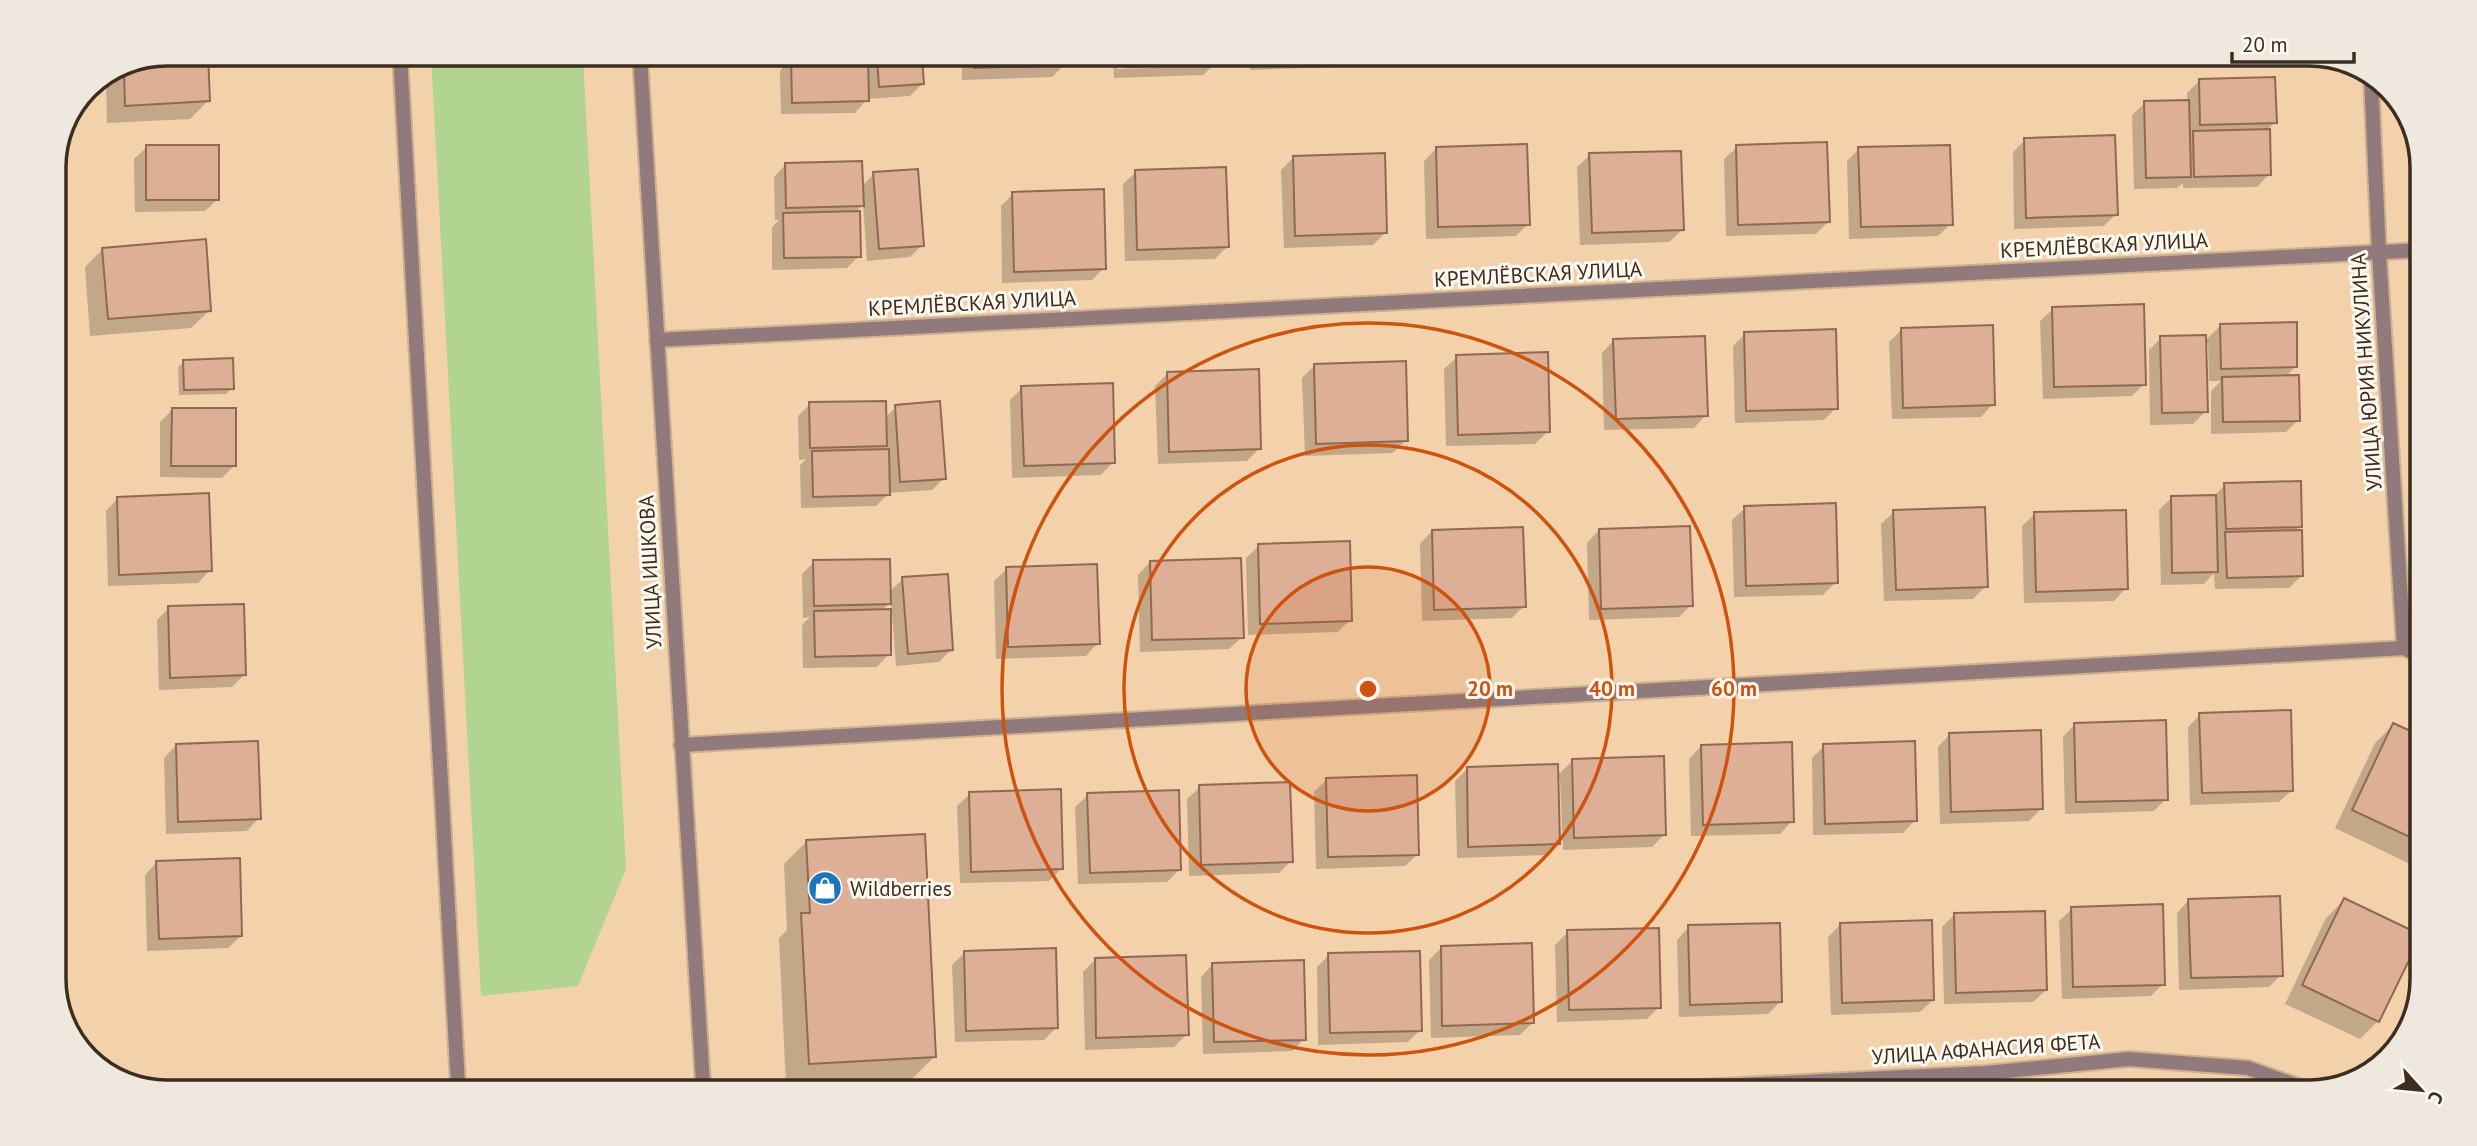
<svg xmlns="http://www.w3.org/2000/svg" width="2477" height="1146" font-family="'PT Sans',sans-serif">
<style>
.green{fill:#b1d590}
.shadow{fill:#0003;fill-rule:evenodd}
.building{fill:#dcaf96;stroke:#916851;stroke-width:2}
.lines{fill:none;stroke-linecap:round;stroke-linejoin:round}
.street-casing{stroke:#ceb18f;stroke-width:18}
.street{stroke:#907a7c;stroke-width:14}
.ring{fill:none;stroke:#ce530f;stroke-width:3.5}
.labels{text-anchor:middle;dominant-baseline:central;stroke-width:6;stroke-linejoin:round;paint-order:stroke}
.street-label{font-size:21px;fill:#3b2e1f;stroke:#fff8f0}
.poi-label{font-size:21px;fill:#3b2e1f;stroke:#fff8f0;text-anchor:start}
.rim{fill:none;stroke:#3b2e1f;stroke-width:3.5}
.centre{fill:#ce530f;stroke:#fff8f0;stroke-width:3.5}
.ring-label{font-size:21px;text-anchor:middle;font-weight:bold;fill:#ce530f;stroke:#fff8f0;stroke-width:6;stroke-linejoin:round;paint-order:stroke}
</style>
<rect width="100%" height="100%" fill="#f3d2ab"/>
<path class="green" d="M431,55L583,56L626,869L578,986L481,996Z"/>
<g class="shadow">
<path d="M168,54L208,101L190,119L107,123L106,80Z"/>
<path d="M777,57H921L923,83L910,96L867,99L855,113L781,114L780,71L786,64L777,65Z"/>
<path d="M962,57L1064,58V65L1052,77L962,80Z"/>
<path d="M1113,58H1216V63L1203,75L1114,78ZM1206,62V66L1117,69V65Z"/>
<path d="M1249,59H1347L1339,67L1250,70Z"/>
<path d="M1398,59L1490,60L1398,64Z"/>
<path d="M2199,81L2275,122L2266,131L2269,174L2257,187L2183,188V183L2177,188L2134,189L2132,115L2145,103L2187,102V93Z"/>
<path d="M2025,140L2116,214L2104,226L2014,229L2013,152Z"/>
<path d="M147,147L218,199L205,211L135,212L134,159Z"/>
<path d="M1737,147L1828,222L1816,234L1726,236L1724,159Z"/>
<path d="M1436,149L1528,224L1516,236L1426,239L1424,161Z"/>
<path d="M1859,149L1951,224L1938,236L1849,239L1847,161Z"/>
<path d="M1590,155L1682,230L1669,242L1580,245L1577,167Z"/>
<path d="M1294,157L1385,233L1373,245L1284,248L1281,170Z"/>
<path d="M786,164L861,187L874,174L922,245L910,257L867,261L863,204L855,213L859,256L847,268L772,270V227L779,220H775L774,177Z"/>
<path d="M1136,172L1227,247L1215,259L1125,261L1123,184Z"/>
<path d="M1013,194L1104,268L1092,280L1002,283L1001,206Z"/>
<path d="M103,249L210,310L191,328L90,336L85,267Z"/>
<path d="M2053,309L2144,384L2132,396L2043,399L2040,321Z"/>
<path d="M2220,326L2295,367L2285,377L2298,420L2286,432L2211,434V391L2221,381H2209L2208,343L2205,344L2206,411L2193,424L2150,425L2149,350L2161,338L2205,341Z"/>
<path d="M1902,329L1993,404L1981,417L1892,419L1889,342Z"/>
<path d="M1745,334L1836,408L1824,420L1735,423L1733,346Z"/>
<path d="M1614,340L1706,415L1694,428L1604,430L1602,353Z"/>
<path d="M1457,357L1548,431L1535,444L1446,446L1444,369Z"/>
<path d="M184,362L232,388L226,394L179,395L178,367Z"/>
<path d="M1315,365L1406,440L1393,453L1305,456L1302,378Z"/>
<path d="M1168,373L1259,449L1247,461L1158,464L1155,386Z"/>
<path d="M1022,388L1113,462L1101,475L1012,478L1010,400Z"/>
<path d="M810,404L885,418L896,407L944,478L932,490L889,493L876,506L801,508L800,465L806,459L799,460L798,416Z"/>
<path d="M172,410L235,465L222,478L160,477V422Z"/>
<path d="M2225,485L2300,526L2294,532L2302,575L2289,588L2215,589L2214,573L2204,584L2161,585L2159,510L2171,498L2213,497Z"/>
<path d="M118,498L210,570L198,583L108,586L106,511Z"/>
<path d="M1745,508L1836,582L1823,595L1734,597L1732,520Z"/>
<path d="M1894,512L1986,586L1973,599L1884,601L1881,524Z"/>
<path d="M2035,514L2126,588L2114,601L2024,603L2022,526Z"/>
<path d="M1599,530L1691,605L1679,617L1589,620L1587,543Z"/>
<path d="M1432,531L1524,606L1512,618L1422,621L1420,544Z"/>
<path d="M1259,546L1350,620L1338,632L1248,635L1246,558Z"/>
<path d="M814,562L889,592L903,579L951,650L939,662L896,666L892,613H889V654L877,667L803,668L802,625L810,617L803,618L802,574ZM891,602L892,611H881Z"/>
<path d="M1150,562L1242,637L1229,649L1140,652L1138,575Z"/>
<path d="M1007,569L1098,643L1086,656L996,659L994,581Z"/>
<path d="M169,608L244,675L232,687L159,690L157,620Z"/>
<path d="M2200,715L2292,790L2279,802L2190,805L2188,727Z"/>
<path d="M2075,724L2166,799L2154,811L2065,814L2063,737Z"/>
<path d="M2393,725L2417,736L2416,856L2408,863L2335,828L2375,743Z"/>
<path d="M1950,734L2041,809L2029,821L1940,824L1938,747Z"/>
<path d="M176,745L259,818L247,831L166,834L164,758Z"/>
<path d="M1701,746L1792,821L1780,834L1691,836L1689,759Z"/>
<path d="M1824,746L1915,820L1903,833L1813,835L1812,758Z"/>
<path d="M1573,760L1664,835L1652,847L1563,850L1560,779H1557L1559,843L1546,855L1457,858L1455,781L1467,769L1557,776Z"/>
<path d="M1326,780L1418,854L1405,866L1316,869L1314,792Z"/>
<path d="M1200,787L1291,861L1279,873L1189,876L1187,799Z"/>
<path d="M970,794L1062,868L1049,881L960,883L957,806Z"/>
<path d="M1088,795L1180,869L1167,882L1078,884L1075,807Z"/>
<path d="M807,841L934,1057L911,1080L786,1086L779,938L787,930L784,864Z"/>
<path d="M157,862L241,936L228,948L147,951L145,875Z"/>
<path d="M2189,900L2281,975L2269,987L2179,990L2177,913Z"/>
<path d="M2344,900L2378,1021L2360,1039L2285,1004L2326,918Z"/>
<path d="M2072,909L2163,984L2151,996L2062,999L2059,921Z"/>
<path d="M1954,915L2046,990L2033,1002L1944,1004L1942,927Z"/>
<path d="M1841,924L1933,1000L1920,1012L1831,1015L1828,937Z"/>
<path d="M1689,927L1780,1002L1768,1014L1679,1017L1677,940Z"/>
<path d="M1568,932L1659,1007L1647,1019L1557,1022L1555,945Z"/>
<path d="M1441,948L1533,1022L1520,1035L1431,1038L1429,960Z"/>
<path d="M965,952L1056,1028L1044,1040L955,1042L952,965Z"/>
<path d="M1329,955L1420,1030L1408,1042L1318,1045L1317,967Z"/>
<path d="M1095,960L1187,1034L1174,1047L1085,1050L1083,972Z"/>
<path d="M1213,964L1304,1039L1292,1051L1203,1054L1201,977Z"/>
</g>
<g class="building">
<path d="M168,54H208L210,101L125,106L124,72Z"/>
<path d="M791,57H868L869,101L792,103Z"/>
<path d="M877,57H922L924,84L879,87Z"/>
<path d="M974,57L1066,58V65L974,68Z"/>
<path d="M1125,58H1217L1218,63L1126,67Z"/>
<path d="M2275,77L2277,123L2200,125L2199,79Z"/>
<path d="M2189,100L2191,177L2146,178L2144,101Z"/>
<path d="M2270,129L2271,175L2194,177L2193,131Z"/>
<path d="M2115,135L2118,215L2026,218L2024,138Z"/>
<path d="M1827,142L1830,222L1738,225L1736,145Z"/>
<path d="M1527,144L1530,225L1438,227L1436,147Z"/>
<rect x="146" y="145" width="73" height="55"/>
<path d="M1950,145L1953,225L1861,227L1858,147Z"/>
<path d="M1681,151L1684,230L1592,233L1589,153Z"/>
<path d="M58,153L59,193H54V161Z"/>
<path d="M1385,153L1387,233L1295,236L1293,156Z"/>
<path d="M862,161L864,206L786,208L785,163Z"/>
<path d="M1226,167L1229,247L1137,250L1135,170Z"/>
<path d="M918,169L924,246L879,249L873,172Z"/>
<path d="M1104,189L1106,269L1014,272L1012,192Z"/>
<path d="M860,211L861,257L784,258L783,213Z"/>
<path d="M206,239L211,311L108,319L102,248Z"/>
<path d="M2144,304L2146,385L2054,387L2052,307Z"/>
<path d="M2297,322V367L2221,369L2220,324Z"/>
<path d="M1993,325L1995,405L1903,408L1901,328Z"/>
<path d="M1836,329L1838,409L1746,411L1744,332Z"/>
<path d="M2206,335L2208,412L2162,413L2160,336Z"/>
<path d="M1705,336L1708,416L1616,419L1613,339Z"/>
<path d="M1548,352L1550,432L1458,435L1456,355Z"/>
<path d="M233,358L234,389L184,390L183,360Z"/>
<path d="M1406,361L1408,441L1316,444L1314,364Z"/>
<path d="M1259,369L1261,449L1169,452L1167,372Z"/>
<path d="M2299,375L2300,421L2223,422L2222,377Z"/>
<path d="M1113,383L1115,463L1024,466L1021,386Z"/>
<path d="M886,401L887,446L810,448L809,402Z"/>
<path d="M940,401L946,479L900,482L895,405Z"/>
<path d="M172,408H236V466H171Z"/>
<path d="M889,449L890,495L813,497L812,451Z"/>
<path d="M2301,481L2302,527L2226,529L2224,483Z"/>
<path d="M209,493L212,571L119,575L117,497Z"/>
<path d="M2216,495L2218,572L2172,573L2171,496Z"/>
<path d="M1836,503L1838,583L1746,586L1744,506Z"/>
<path d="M1985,507L1988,587L1896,590L1893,510Z"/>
<path d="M2126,510L2128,589L2036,592L2034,512Z"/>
<path d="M1690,526L1693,606L1601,609L1599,529Z"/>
<path d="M1523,527L1526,607L1434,610L1432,530Z"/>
<path d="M2302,530L2303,576L2227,578L2225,532Z"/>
<path d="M1350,541L1352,621L1260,624L1258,544Z"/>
<path d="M1241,558L1244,638L1152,640L1150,561Z"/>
<path d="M890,559L891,604L814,606L813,560Z"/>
<path d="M1097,564L1100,644L1008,647L1006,567Z"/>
<path d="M948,574L953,650L908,654L902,577Z"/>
<path d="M244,604L246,675L170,678L168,606Z"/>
<path d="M891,609V655L815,657L814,611Z"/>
<path d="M2291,710L2293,791L2202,793L2199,713Z"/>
<path d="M2166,720L2168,800L2076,802L2074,723Z"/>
<path d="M2393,723L2417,734L2416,840L2352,810Z"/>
<path d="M2041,730L2043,809L1951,812L1949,733Z"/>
<path d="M258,741L261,819L178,822L176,744Z"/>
<path d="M1915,741L1917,821L1825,824L1823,744Z"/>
<path d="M1792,742L1794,822L1703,825L1701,745Z"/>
<path d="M1664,756L1666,835L1574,838L1572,759Z"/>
<path d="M1558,764L1560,844L1468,847L1467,767Z"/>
<path d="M1417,775L1419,855L1328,857L1326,778Z"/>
<path d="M1290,782L1293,862L1201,865L1199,785Z"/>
<path d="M1061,789L1063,869L971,872L969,792Z"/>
<path d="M1179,790L1181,870L1090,873L1087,793Z"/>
<path d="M925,834L936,1057L809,1064L801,913H810L806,840Z"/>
<path d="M240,858L242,936L159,939L156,861Z"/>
<path d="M2280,896L2283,976L2191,978L2188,899Z"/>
<path d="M2344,898L2415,932V948L2379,1022L2302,985Z"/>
<path d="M2163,904L2165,985L2073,987L2071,907Z"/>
<path d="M2045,911L2047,990L1956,993L1954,913Z"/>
<path d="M1932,920L1934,1000L1842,1003L1840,923Z"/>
<path d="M1780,923L1782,1002L1690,1005L1688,925Z"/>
<path d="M1659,928L1661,1008L1569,1010L1567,930Z"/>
<path d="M1532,943L1534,1023L1442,1026L1441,946Z"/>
<path d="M1056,948L1058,1028L966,1031L964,951Z"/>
<path d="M1420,951L1422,1031L1330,1033L1328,953Z"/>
<path d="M1186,955L1189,1035L1096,1038L1095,958Z"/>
<path d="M1304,960L1306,1040L1214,1042L1212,963Z"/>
</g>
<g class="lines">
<g class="street-casing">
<g id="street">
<path d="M400,55L458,1084"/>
<path d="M640,56L703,1085"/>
<path d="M2371,78L2379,253L2404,648L2418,655"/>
<path d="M657,340L2422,250"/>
<path d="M681,745L2404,648"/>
<path d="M1659,1089L1986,1073L2129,1059L2248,1068L2312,1091"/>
</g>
</g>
<use href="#street" class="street"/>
</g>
<circle cx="1368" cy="689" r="122" fill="#ce530f" fill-opacity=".12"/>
<g class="ring">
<circle cx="1368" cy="689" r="122"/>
<circle cx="1368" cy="689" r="244"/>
<circle cx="1368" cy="689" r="366"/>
</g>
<defs>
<g id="shop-disc" transform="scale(1.75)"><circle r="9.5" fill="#1d75c2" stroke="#fff8f0"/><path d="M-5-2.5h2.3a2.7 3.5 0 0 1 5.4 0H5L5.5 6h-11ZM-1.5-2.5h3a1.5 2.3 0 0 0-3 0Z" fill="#fff"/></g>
</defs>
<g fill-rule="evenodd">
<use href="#shop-disc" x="825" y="888"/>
</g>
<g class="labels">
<g class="street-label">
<text transform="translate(2104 245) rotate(-3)">КРЕМЛЁВСКАЯ УЛИЦА</text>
<text transform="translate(1538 274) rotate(-3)">КРЕМЛЁВСКАЯ УЛИЦА</text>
<text transform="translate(972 303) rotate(-3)">КРЕМЛЁВСКАЯ УЛИЦА</text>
<text transform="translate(2366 372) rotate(-94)">УЛИЦА ЮРИЯ НИКУЛИНА</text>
<text transform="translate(650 572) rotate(-93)">УЛИЦА ИШКОВА</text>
<text transform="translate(1986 1049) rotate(-4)">УЛИЦА АФАНАСИЯ ФЕТА</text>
</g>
<g class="poi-label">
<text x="850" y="888">Wildberries</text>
</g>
</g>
<path d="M0 0H2477V1146H0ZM167 66H2309A101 101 0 0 1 2410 167V979A101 101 0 0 1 2309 1080H167A101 101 0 0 1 66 979V167A101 101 0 0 1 167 66Z" fill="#efe8df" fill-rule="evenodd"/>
<path class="rim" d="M167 66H2309A101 101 0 0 1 2410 167V979A101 101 0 0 1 2309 1080H167A101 101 0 0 1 66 979V167A101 101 0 0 1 167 66Z"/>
<circle cx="1368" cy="689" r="10" class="centre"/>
<g class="ring-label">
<text x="1490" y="696">20 m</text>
<text x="1612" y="696">40 m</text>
<text x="1734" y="696">60 m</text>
</g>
<g transform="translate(2421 1090) rotate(117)" stroke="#fff8f0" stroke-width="5" paint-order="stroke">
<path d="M0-5L12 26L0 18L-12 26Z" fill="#3b2e1f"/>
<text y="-10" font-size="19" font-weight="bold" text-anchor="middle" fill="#3b2e1f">С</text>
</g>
<path d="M2232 52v10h122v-10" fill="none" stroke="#3b2e1f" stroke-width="3.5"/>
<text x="2242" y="52" font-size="21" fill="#3b2e1f" stroke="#fff8f0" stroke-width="5" paint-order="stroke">20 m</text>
</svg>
